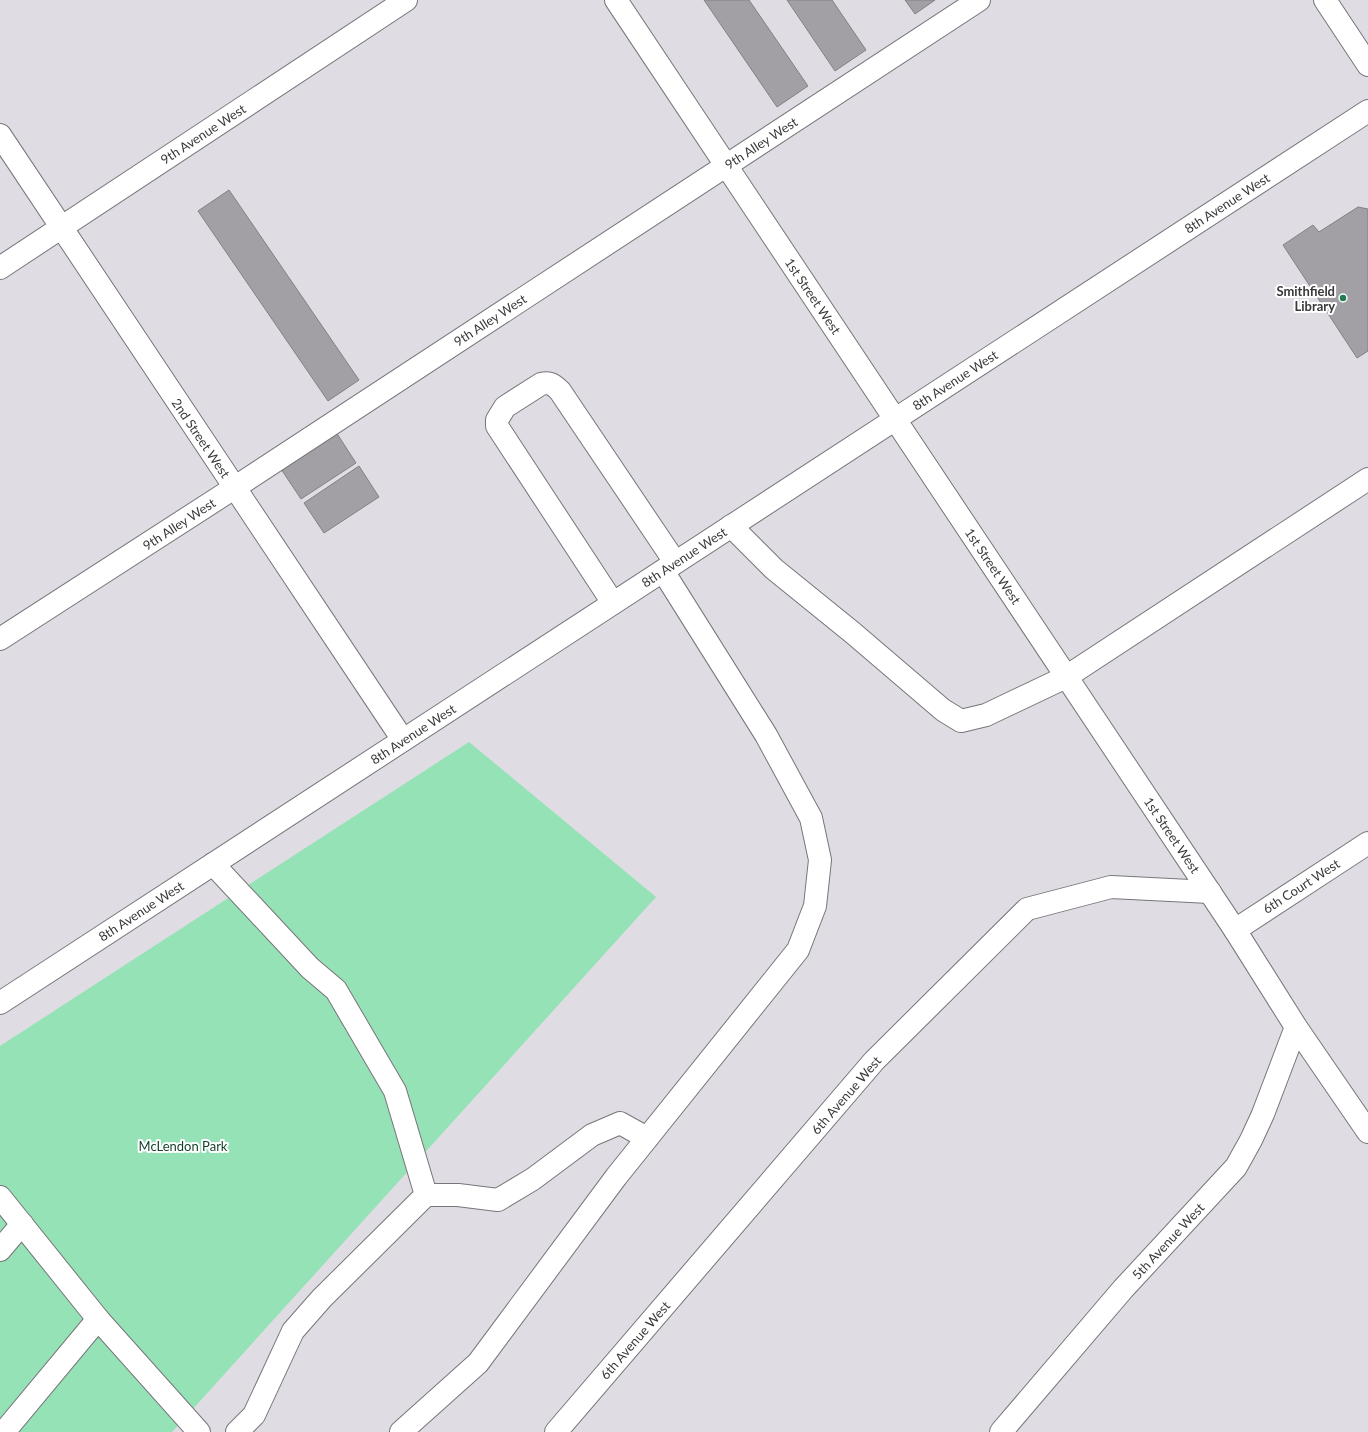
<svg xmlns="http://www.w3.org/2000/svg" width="1368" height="1432" font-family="Lato,sans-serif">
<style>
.green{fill:#94e2b6}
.building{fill:#a2a0a5;stroke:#828085}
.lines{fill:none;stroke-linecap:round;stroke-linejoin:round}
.minor-casing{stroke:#77757a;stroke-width:24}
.major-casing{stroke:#77757a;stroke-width:24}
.minor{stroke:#fff;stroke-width:22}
.major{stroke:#fff;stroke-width:22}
.poi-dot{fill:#227d53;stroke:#fff;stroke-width:1.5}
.labels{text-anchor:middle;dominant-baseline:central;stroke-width:4;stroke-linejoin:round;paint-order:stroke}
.street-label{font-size:13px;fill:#39383a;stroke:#fff}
.poi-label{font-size:13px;font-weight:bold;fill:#39383a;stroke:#fff;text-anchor:end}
.park-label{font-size:13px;fill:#113e28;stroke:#fff}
</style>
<rect width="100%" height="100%" fill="#dfdde3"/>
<path class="green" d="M469,742L656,897L172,1432H0V1046Z"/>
<g class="building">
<path d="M704,0H749L808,86L777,107Z"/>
<path d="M787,0H832L866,50L835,71Z"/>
<path d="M905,0H935L915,14Z"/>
<path d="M229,190L359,380L328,401L198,211Z"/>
<path d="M1358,207L1368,209V351L1357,358L1283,245L1313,225L1319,232Z"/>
<path d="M336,432L356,463L301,499L281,469Z"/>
<path d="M359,466L379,497L324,533L304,503Z"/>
</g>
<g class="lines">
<g class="minor-casing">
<g id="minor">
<path d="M616,0L1235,930L1296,1027L1368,1132"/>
<path d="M1325,0L1368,65"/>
<path d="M0,135L403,740"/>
<path d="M0,268L406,0"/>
<path d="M731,526L774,569L853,633L943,710L961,721L986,715L1066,677L1368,479"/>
<path d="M613,603L497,426V420L505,407L541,384C550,382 553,384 560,391L675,562"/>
<path d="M0,639L234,488L979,0"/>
<path d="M213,864L310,968L336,990L395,1091L426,1195L322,1298L293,1331L254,1415L237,1432"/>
<path d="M1235,930L1368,843"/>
<path d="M426,1195H458L498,1200L533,1179L592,1135L620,1123L647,1138"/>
<path d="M0,1197L98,1319"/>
<path d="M0,1250L22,1224"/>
<path d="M4,1432L98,1319L199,1432"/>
<path d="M401,1432L478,1363L616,1177L798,950L815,906L820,860L811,818L766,735L663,571"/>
<path d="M556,1432L874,1061L1027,909L1111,887L1210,892"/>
<path d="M1001,1432L1123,1289L1236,1167L1251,1140L1263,1114L1296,1027"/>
</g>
</g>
<g class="major-casing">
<path id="major" d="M0,1003L1368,111"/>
</g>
<use href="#minor" class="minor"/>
<use href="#major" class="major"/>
</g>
<circle class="poi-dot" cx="1343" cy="298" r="4"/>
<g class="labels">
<g class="street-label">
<text transform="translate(203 134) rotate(-33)">9th Avenue West</text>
<text transform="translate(761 143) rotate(-33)">9th Alley West</text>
<text transform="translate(1227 203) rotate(-33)">8th Avenue West</text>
<text transform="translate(813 296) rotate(56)">1st Street West</text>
<text transform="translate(490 320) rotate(-33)">9th Alley West</text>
<text transform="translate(955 380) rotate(-33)">8th Avenue West</text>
<text transform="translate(201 438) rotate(56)">2nd Street West</text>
<text transform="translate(179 524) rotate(-33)">9th Alley West</text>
<text transform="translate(684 557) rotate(-33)">8th Avenue West</text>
<text transform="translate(993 566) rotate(56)">1st Street West</text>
<text transform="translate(413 734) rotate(-33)">8th Avenue West</text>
<text transform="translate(1172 835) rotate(56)">1st Street West</text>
<text transform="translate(1301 886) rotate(-33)">6th Court West</text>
<text transform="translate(141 911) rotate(-33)">8th Avenue West</text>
<text transform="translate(846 1095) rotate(-49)">6th Avenue West</text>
<text transform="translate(1168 1241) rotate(-47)">5th Avenue West</text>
<text transform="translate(635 1340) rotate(-49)">6th Avenue West</text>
</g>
<g class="poi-label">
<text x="1335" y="291">Smithfield<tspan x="1335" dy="15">Library</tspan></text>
</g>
<g class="park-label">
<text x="183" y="1146">McLendon Park</text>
</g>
</g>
</svg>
